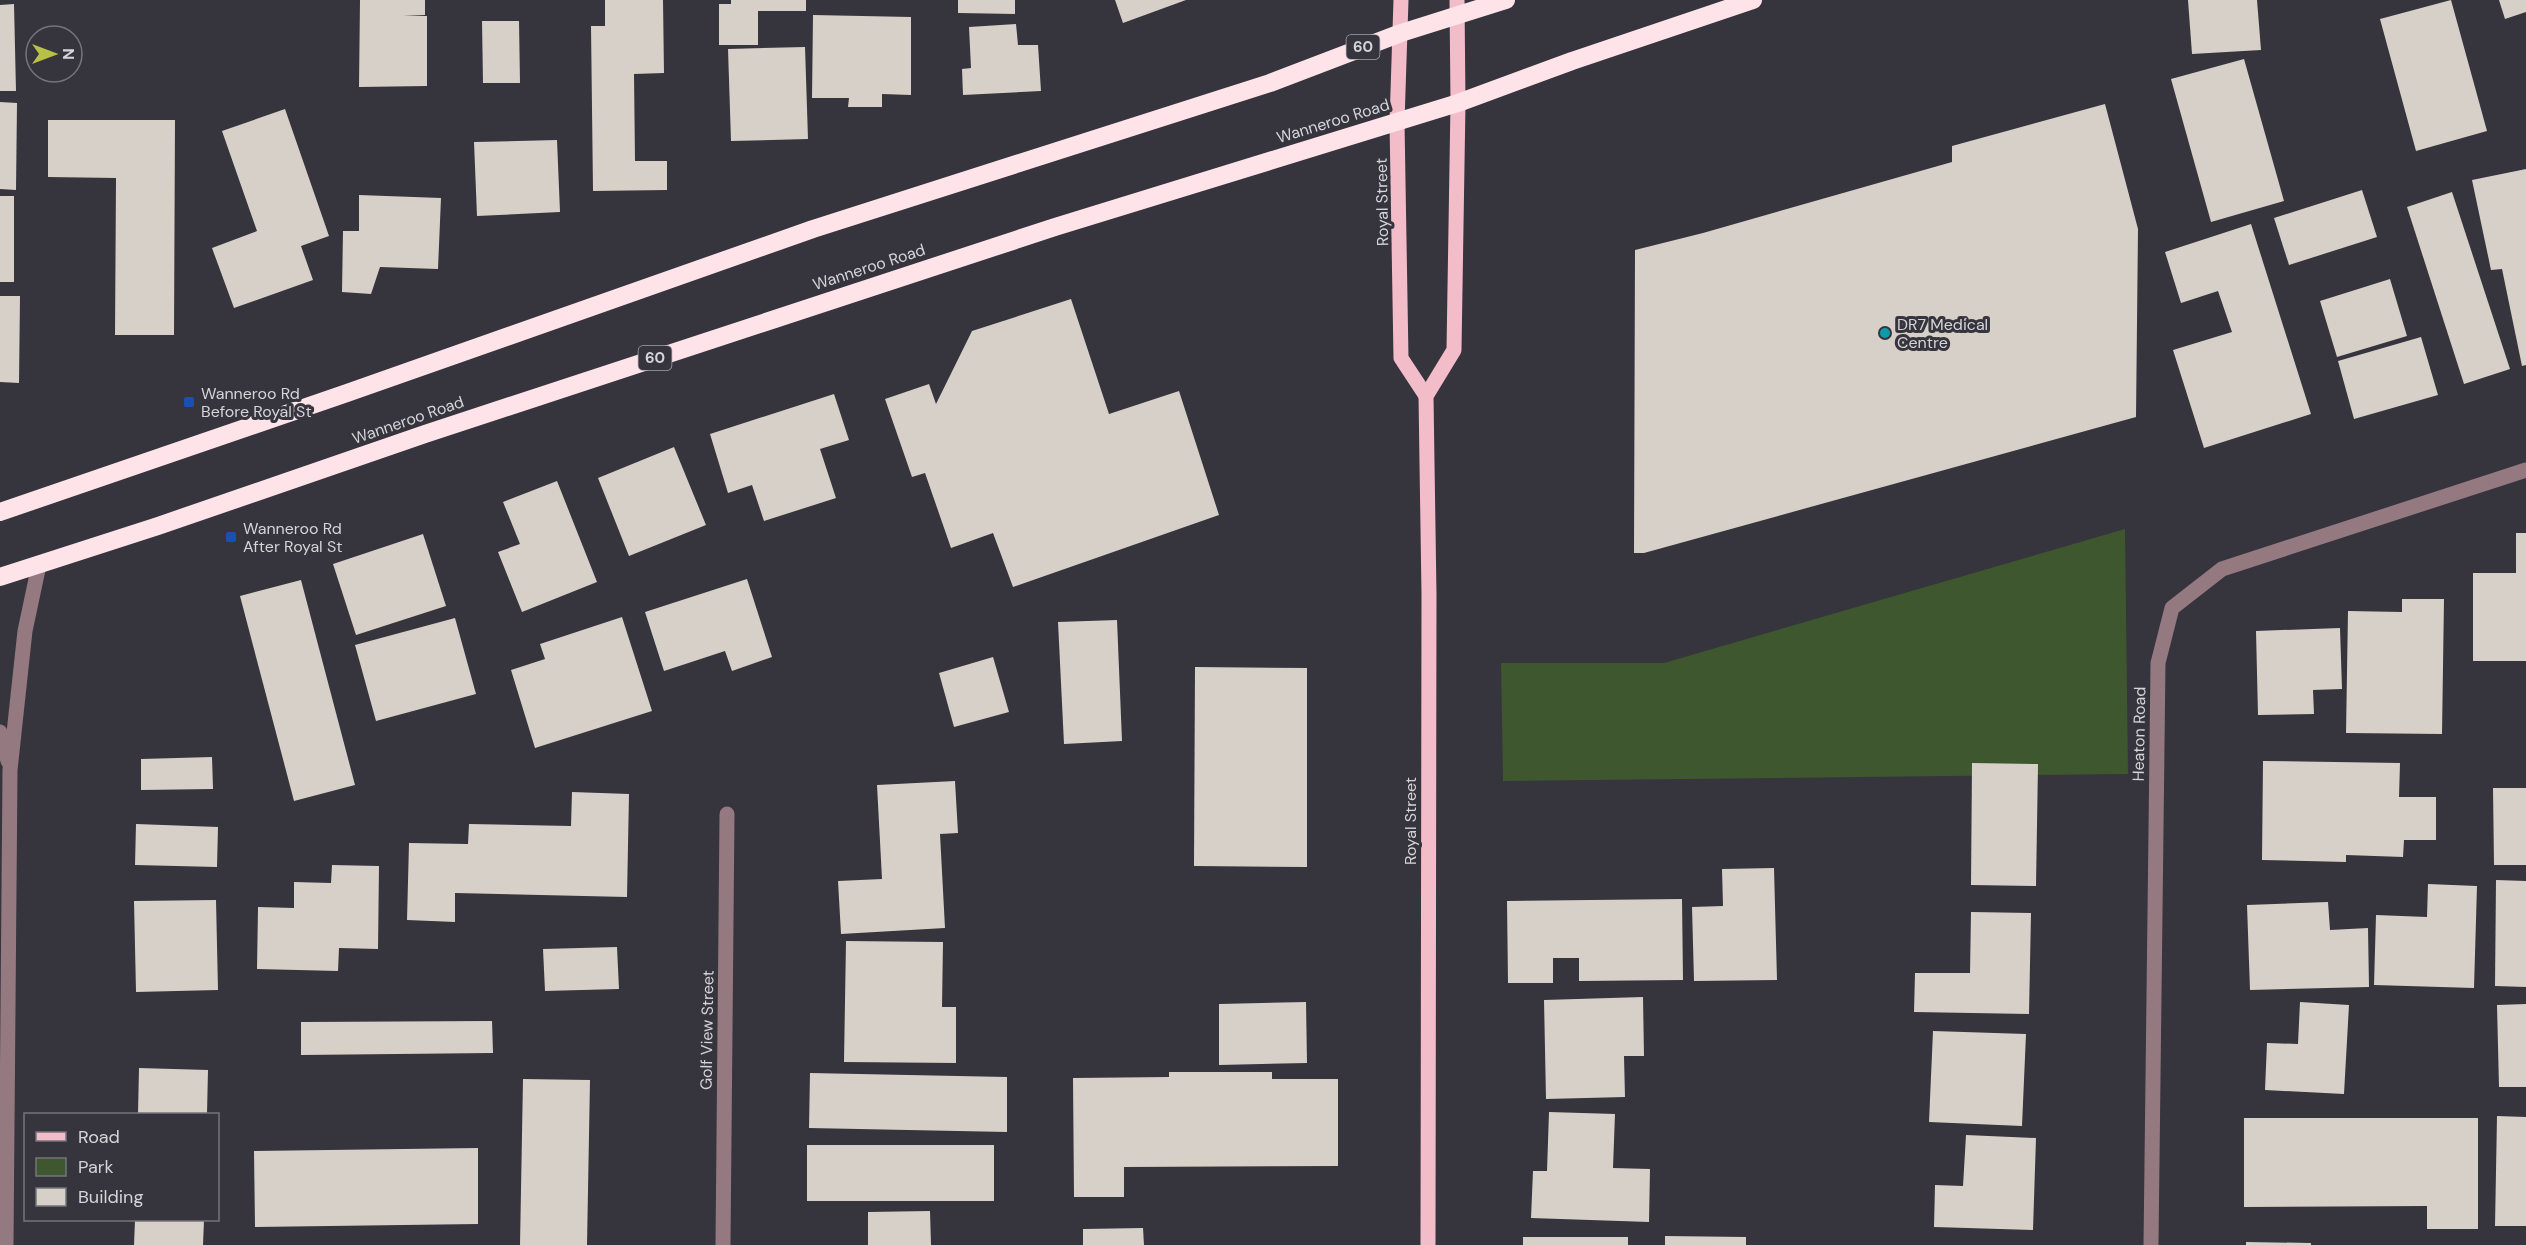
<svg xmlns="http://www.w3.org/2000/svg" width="2526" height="1245" font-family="'DM Sans',sans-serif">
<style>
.green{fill:#3e572f}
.building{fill:#d7d0c8}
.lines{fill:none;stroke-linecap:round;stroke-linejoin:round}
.minor{stroke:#947980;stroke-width:15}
.major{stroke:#f3bcc9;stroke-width:15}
.highway{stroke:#fee3e9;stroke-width:18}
.culture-dot{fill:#0f9aa8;stroke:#36343c;stroke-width:2}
.transit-dot{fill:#1a4fb4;stroke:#36343c;stroke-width:2}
.labels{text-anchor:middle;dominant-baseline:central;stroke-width:6;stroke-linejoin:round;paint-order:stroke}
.shield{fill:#36343c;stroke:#a5a4aa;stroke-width:1.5}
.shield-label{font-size:15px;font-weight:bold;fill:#d5d4d9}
.street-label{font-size:16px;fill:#d5d4d9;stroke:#36343c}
.poi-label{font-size:16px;fill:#d5d4d9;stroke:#36343c;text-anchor:start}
</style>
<rect width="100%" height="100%" fill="#36343c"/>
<path class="green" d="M2125,529L2128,774L1503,781L1501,663H1664Z"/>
<g class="building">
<path d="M360,0H425V15L403,16H427V86L359,87Z"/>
<path d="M605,0H663L664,73L634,74L635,161H667V190L593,191L591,26H605Z"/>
<path d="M731,0H806V11H758V45H719V4H731Z"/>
<path d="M958,0H1015V14L958,13Z"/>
<path d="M1115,0H1186L1123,23Z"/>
<path d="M2188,0H2257L2261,50L2192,54Z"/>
<path d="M2451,0L2487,131L2416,151L2380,19Z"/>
<path d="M2499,0H2526V12L2505,19Z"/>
<path d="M14,4L16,91H0V5Z"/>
<path d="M813,15L911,17V95L882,94V107H848L849,98H812Z"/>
<path d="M482,21H519L520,83H483Z"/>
<path d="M1016,24L1018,45H1038L1041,91L963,95L962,69L971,68L969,27Z"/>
<path d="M805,47L808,139L731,141L728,49Z"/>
<path d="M2244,59L2284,201L2211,222L2171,79Z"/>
<path d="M0,102L17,103L16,190L0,189Z"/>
<path d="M2105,104L2138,229L2136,417L1644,553H1634L1635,250L1703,233L1952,162V146Z"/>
<path d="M285,109L329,236L301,246L313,280L234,308L212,248L257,231L222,131Z"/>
<path d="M48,120H175L174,335H115L116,178L48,177Z"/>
<path d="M557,140L560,212L477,216L474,142Z"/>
<path d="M2526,169V365L2522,366L2502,269L2491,270L2472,180Z"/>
<path d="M2362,190L2377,237L2289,265L2274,218Z"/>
<path d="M2452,192L2510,369L2464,384L2407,207Z"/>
<path d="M359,195L441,198L438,269L380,267L371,294L342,292L343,231H359Z"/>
<rect x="0" y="196" width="14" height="86"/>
<path d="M2251,224L2311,414L2204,448L2173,350L2232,332L2218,291L2181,303L2165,252Z"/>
<path d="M2390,279L2407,336L2337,357L2320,301Z"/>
<path d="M0,296H20L19,383L0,382Z"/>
<path d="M1071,299L1109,414L1179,391L1219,515L1013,587L993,533L951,548L925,473L912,477L885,399L929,384L936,404L972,331Z"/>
<path d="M2421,337L2438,395L2354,419L2338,361Z"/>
<path d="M834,394L849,440L820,449L836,498L764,521L752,485L728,493L710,434Z"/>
<path d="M674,447L706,525L629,556L598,478Z"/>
<path d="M557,481L597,582L522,612L498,552L520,544L503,502Z"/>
<path d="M2516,533H2526V661H2473V573H2516Z"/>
<path d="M423,534L446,606L356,635L333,564Z"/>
<path d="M747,579L772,657L732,671L725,651L664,671L645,612Z"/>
<path d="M301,580L355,785L294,801L240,596Z"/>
<path d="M2402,599H2444L2442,734L2346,733L2348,611L2402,612Z"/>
<path d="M622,617L652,711L535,748L511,670L545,659L540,644Z"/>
<path d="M455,618L476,694L376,721L355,645Z"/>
<path d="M1117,620L1122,741L1064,744L1058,622Z"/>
<path d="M2340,628L2342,689L2313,690L2314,714L2258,715L2256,631Z"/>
<path d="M993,657L1009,712L954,727L939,673Z"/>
<path d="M1195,667L1307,668V867L1194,866Z"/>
<path d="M212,757L213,789L141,790V759Z"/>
<path d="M2263,761L2400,763L2399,797H2436V840H2404L2403,857L2346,855V862L2262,860Z"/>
<path d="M1972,763L2038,764L2036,886L1971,885Z"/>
<path d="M955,781L958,833L940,834L945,928L841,934L838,881L882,879L877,785Z"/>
<path d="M2493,788H2526V865H2494Z"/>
<path d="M572,792L629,794L627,897L455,893V922L407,920L409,843L468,844L469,824L571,826Z"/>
<path d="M136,824L218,827L217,867L135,865Z"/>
<path d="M332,865L379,866L378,949L339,948L338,971L257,969L258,907L294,908V882L331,883Z"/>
<path d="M1774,868L1777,980L1694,981L1692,907L1723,906L1722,869Z"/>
<path d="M2496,880L2526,881V987L2495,986Z"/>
<path d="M2428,884L2477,886L2474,988L2374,985L2376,915L2427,917Z"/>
<path d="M1682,899L1683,980L1579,981V958H1553V983H1508L1507,901Z"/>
<path d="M216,900L218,990L136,992L134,901Z"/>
<path d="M2328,902L2330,930L2368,928L2369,987L2250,990L2247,905Z"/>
<path d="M1971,912L2031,913L2029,1014L1914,1012L1915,973H1970Z"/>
<path d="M846,941L943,942L942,1007H956V1063L844,1062Z"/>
<path d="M617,947L619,989L545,991L543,949Z"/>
<path d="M1643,997L1644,1056H1624L1625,1097L1546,1099L1544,1000Z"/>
<path d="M1306,1002L1307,1063L1219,1065V1004Z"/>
<path d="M2300,1002L2349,1005L2344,1094L2265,1090L2267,1043L2298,1044Z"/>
<path d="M2526,1004V1087H2499L2497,1005Z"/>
<path d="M492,1021L493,1053L301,1055V1022Z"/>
<path d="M1933,1031L2026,1034L2022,1126L1929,1122Z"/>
<path d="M139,1068L208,1070L207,1114H138Z"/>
<path d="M1169,1072H1272V1079H1338V1166L1124,1167V1197H1074L1073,1078L1169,1077Z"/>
<path d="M810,1073L1007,1077V1132L809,1128Z"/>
<path d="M523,1079L590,1080L587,1245H520Z"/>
<path d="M1549,1112L1615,1114L1613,1168L1650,1169L1649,1222L1531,1218L1533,1171H1547Z"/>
<path d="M2497,1116L2526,1117V1226H2495Z"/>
<path d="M2244,1118H2478V1229H2427V1206L2244,1207Z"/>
<path d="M1966,1135L2036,1138L2033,1230L1934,1227L1935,1185L1963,1186Z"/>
<rect x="807" y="1145" width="187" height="56"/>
<path d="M478,1148V1224L255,1227L254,1151Z"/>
<path d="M930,1211L931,1245H868V1212Z"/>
<path d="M135,1220H204L203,1245H134Z"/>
<path d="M1143,1228L1144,1245H1083V1229Z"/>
<path d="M1665,1236L1746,1237V1245H1665Z"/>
<rect x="1523" y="1237" width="105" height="8"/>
<path d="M2246,1242L2311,1243V1245H2246Z"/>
</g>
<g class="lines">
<g class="minor">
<path d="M0,732L8,761"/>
<path d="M6,1245L10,770L25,631L39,565"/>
<path d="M723,1245L727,814"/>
<path d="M2151,1245L2158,663L2172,608L2222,569L2526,470"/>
</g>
<g class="major">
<path d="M1401,0L1397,122L1401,358L1426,396"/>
<path d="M1428,1245L1429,595L1426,396L1454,350L1458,103L1457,0"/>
</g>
<g class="highway">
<path d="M0,512L347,393L813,229L1270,83L1401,33L1506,0"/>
<path d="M0,577L158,526L425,434L1055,227L1458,103L1572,61L1753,0"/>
</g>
</g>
<circle class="culture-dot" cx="1885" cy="333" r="6"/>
<g class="transit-dot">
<rect x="183" y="396" width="12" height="12" rx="3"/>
<rect x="225" y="531" width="12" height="12" rx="3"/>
</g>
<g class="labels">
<g class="shield">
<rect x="1346.5" y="35" width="33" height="24" rx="4.5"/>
<rect x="638.5" y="346" width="33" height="24" rx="4.5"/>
</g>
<g class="shield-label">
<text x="1363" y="47">60</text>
<text x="655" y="358">60</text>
</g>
<g class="street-label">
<text transform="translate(1333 121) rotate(-17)">Wanneroo Road</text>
<text transform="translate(1382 202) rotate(-91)">Royal Street</text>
<text transform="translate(869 267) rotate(-18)">Wanneroo Road</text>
<text transform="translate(408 420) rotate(-19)">Wanneroo Road</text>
<text transform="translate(2139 734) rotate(-89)">Heaton Road</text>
<text transform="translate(1410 821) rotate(-90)">Royal Street</text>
<text transform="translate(707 1030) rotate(-89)">Golf View Street</text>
</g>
<g class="poi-label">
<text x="1897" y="324">DR7 Medical<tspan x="1897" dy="18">Centre</tspan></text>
<text x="201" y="393">Wanneroo Rd<tspan x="201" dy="18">Before Royal St</tspan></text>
<text x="243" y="528">Wanneroo Rd<tspan x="243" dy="18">After Royal St</tspan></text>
</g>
</g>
<rect x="24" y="1113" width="195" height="108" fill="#36343c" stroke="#76747b" stroke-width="1.5"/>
<rect x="36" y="1132" width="30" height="9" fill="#f3bcc9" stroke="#76747b" stroke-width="1.5"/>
<text x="78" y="1143" font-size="18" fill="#d5d4d9">Road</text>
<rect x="36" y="1158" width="30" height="18" fill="#3e572f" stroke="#76747b" stroke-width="1.5"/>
<text x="78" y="1173" font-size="18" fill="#d5d4d9">Park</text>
<rect x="36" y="1188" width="30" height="18" fill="#d7d0c8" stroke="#76747b" stroke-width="1.5"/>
<text x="78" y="1203" font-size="18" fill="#d5d4d9">Building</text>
<g transform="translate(54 54) rotate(90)"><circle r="28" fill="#36343c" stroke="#76747b" stroke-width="1.5"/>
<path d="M0-4.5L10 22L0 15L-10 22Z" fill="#b7c148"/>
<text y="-9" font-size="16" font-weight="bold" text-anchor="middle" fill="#d5d4d9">N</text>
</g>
</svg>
